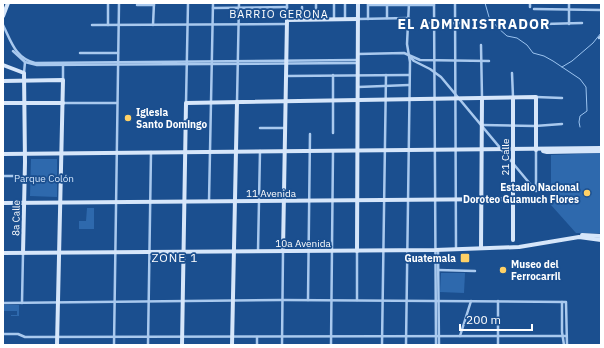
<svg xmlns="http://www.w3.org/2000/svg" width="604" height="348" font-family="'IBM Plex Sans',sans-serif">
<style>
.green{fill:#2e69ad}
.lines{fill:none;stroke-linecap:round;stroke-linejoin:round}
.stream{stroke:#9cc4f0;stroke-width:1}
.street{stroke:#a9c9ee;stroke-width:2.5}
.secondary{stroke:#d6e6fa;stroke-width:4}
.poi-dot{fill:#ffd166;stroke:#1b4f8f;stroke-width:1.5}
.labels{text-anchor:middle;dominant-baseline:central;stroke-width:3.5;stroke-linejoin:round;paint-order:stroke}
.poi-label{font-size:10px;font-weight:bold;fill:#fff;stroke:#1b4f8f;text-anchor:start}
.street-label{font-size:10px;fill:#fff;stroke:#1b4f8f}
.park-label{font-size:10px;fill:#cfe3fa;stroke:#1b4f8f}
.neighbourhood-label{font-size:11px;letter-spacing:1px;fill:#fff;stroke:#1b4f8f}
.quarter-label{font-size:12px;letter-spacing:1px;fill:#fff;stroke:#1b4f8f}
.district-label{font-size:14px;font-weight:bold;letter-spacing:1px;fill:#fff;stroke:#1b4f8f}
</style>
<rect width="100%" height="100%" fill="#1b4f8f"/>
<g class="green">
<path d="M601,153V233H576L551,205V155Z"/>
<path d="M31,159H57V197L30,196Z"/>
<path d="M87,208H94V229H79V221H86Z"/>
<path d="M441,273H465L464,293L440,292Z"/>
<path d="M3,305H19V316H11V315H17V311H3Z"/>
</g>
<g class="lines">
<g class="stream">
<path d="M485,3L489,17L498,28L507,36L517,38L527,45L533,53L544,56L553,61L580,79L586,87L587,111L580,116L579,122L580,127"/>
<path d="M562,67L572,61L593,43L601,33"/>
</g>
<g class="street">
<path d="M316,3V19"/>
<path d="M345,3V19"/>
<path d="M387,3V18"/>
<path d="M434,3L436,345"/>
<path d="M455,3L456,249"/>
<path d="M569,3V24"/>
<path d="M137,5H154"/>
<path d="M368,5H434"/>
<path d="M530,7V3"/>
<path d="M213,8L287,7"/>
<path d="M534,9L601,10"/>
<path d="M302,19V7"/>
<path d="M334,19V3"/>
<path d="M358,19L409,18"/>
<path d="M368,19V3"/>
<path d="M287,20V3"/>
<path d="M426,23H463"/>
<path d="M544,24L582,23"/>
<path d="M3,25C11,41 15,58 35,63L357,60"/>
<path d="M92,25L287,24"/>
<path d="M108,25V3"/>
<path d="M153,25L154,3"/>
<path d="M599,38L601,36"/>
<path d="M481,45L482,98"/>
<path d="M13,51L25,62L37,65L357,63"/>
<path d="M80,53H118"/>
<path d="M358,54L404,53L420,60L489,61"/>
<path d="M410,57L414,61L430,69L441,77L536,191"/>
<path d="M24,73L25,62"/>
<path d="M512,73L513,97"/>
<path d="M286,76L409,75"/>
<path d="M63,80V66"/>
<path d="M358,87L409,85"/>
<path d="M536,97L562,98"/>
<path d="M237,102L239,3"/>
<path d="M63,103H117"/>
<path d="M186,103L188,3"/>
<path d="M482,125L535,126L562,124"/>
<path d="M260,128H285"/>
<path d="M333,133V75"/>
<path d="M3,176H19"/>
<path d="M536,190V150"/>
<path d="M513,199H539"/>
<path d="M209,201L213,3"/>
<path d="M438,250L439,345"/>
<path d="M258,251L260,151"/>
<path d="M438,270L475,271"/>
<path d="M308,300L310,134"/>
<path d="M357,300V251"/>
<path d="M562,302V332L564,345"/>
<path d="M3,303L282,300L566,302L567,345"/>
<path d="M22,303L23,253"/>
<path d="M3,334H18L25,337L566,336"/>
<path d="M460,336L471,301"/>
<path d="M114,345L119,3"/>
<path d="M148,345L151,152"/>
<path d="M257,345V337"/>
<path d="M282,345L283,251"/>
<path d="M331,345L333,151"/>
<path d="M382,345L386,75"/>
<path d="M406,345L410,62L407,44L409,3"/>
<path d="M498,345V301"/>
</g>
<g class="secondary">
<path d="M3,16L8,3"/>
<path d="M3,65L24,73L25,162L23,253"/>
<path d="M3,81L63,80L57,345"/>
<path d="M513,98V240"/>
<path d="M3,103H63"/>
<path d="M543,151L547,152L601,151"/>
<path d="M3,154L601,148"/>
<path d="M3,203L513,199"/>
<path d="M582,235L601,236"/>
<path d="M481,248L482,98"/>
<path d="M283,250L287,20L358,19"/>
<path d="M357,251L358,3"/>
<path d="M3,253L435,250L519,247L579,237L601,240"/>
<path d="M182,345L186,103L536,97V150"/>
<path d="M232,345L237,102"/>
</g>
</g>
<g class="poi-dot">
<circle cx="128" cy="118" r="4"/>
<circle cx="587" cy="193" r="4"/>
<rect x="460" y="253" width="10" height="10" rx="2"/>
<circle cx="503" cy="270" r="4"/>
</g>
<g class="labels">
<g class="poi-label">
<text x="136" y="112">Iglesia<tspan x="136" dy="12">Santo Domingo</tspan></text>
<text x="579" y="187" text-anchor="end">Estadio Nacional<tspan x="579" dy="12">Doroteo Guamuch Flores</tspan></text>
<text x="456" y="258" text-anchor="end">Guatemala</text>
<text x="511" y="264">Museo del<tspan x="511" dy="12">Ferrocarril</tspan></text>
</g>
<g class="street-label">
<text transform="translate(505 157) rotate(-90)">21 Calle</text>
<text x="271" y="193">11 Avenida</text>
<text transform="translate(16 218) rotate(-89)">8a Calle</text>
<text x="303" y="243">10a Avenida</text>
</g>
<g class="park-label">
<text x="44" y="178">Parque Colón</text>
</g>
<g class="neighbourhood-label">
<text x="279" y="14">BARRIO GERONA</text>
</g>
<g class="quarter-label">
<text x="175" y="257">ZONE 1</text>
</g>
<g class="district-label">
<text x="474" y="24">EL ADMINISTRADOR</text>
</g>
</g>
<rect width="604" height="348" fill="none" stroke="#ffffff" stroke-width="8"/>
<path d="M460 324v6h72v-6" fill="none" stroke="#ffffff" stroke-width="2"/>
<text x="466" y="324" font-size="12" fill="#ffffff" stroke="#1b4f8f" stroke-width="3" paint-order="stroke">200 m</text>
</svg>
